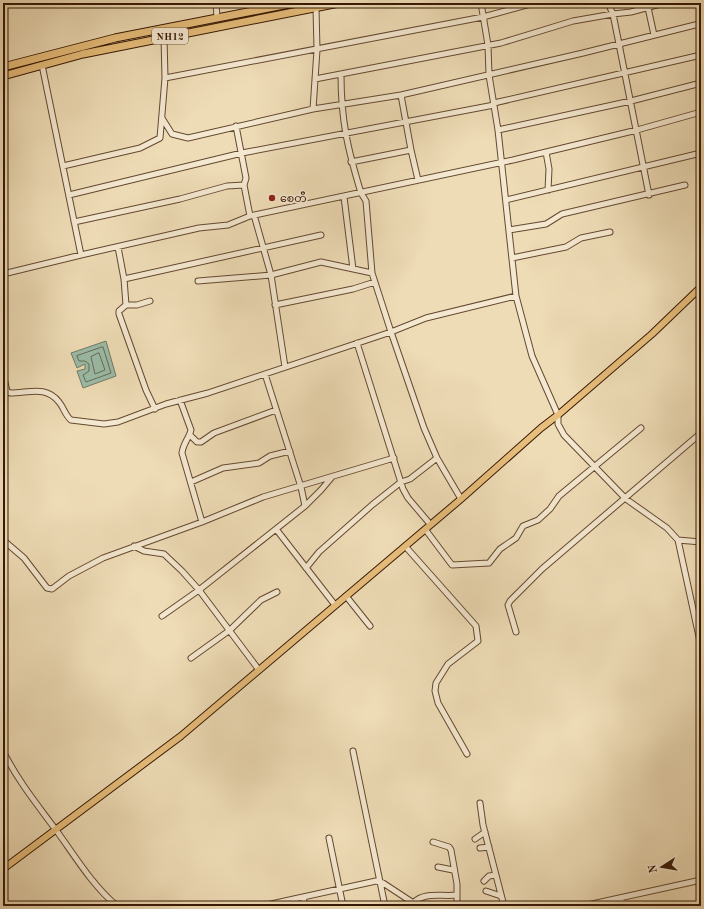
<svg xmlns="http://www.w3.org/2000/svg" width="704" height="909" font-family="'Old Standard TT','Noto Sans Myanmar',serif">
<style>
.water{fill:#9bbca8;stroke:#737a67}
.lines{fill:none;stroke-linecap:round;stroke-linejoin:round}
.shore{stroke:#686a56;stroke-width:1}
.minor-casing{stroke:#644931;stroke-width:7}
.major-casing{stroke:#361805;stroke-width:8}
.highway-casing{stroke:#361805;stroke-width:9}
.minor{stroke:#f4e8d0;stroke-width:5}
.major{stroke:#e7be7b;stroke-width:6}
.highway{stroke:#e7be7b;stroke-width:7}
.poi-dot{fill:#8f2418;stroke:#f4e8d0;stroke-width:1.5}
.labels{text-anchor:middle;stroke-width:3.5;stroke-linejoin:round;paint-order:stroke}
.shield{fill:#f4e8d0;stroke:#6f5642;stroke-width:1}
.shield-label{font-size:10px;font-weight:bold;fill:#361805}
.poi-label{font-size:11px;fill:#361805;stroke:#f4e8d0;text-anchor:start}
</style>
<rect width="100%" height="100%" fill="#eedcb6"/>
<filter id="stains"><feTurbulence type="fractalNoise" baseFrequency=".005" numOctaves="4"/><feColorMatrix values="0 0 0 0 .2 0 0 0 0 .09 0 0 0 0 .02 0 0 0 .5 -.17"/></filter>
<radialGradient id="worn" r=".72"><stop offset=".6" stop-color="#630" stop-opacity="0"/><stop offset="1" stop-color="#630" stop-opacity=".3"/></radialGradient>
<!-- water -->
<path class="water" d="M106,341l10,35 -33,12 -6,-17 8,-2v-5l-8,4 -6,-15z"/>
<g class="lines">
<!-- shore -->
<path class="shore" d="M103,347l8,26 -25,9 -3,-7 6,-4v-7l-4,-3h-6l-2,-5z
M99,353l6,17 -10,4 -4,-17z"/>
<!-- minor casing -->
<g class="minor-casing">
<path id="minor" d="M216,3l1,15
M481,3l7,42 1,30 9,55 18,166 16,60 26,59v9l6,11 62,64 41,29 11,12 23,106
M608,3l5,11 6,30 30,151
M647,3l7,32
M42,65l39,190
M165,78l318,-61 51,-14
M315,79l186,-36 72,-22 40,-7 18,-2 33,-9
M401,95l10,55
M494,103l207,-48
M313,109l4,-59 -1,-42
M162,118l10,16 16,4 125,-29 88,-14 182,-42 116,-29
M236,126l10,52 -2,7 6,31
M498,130l133,-29 70,-18
M546,152l3,17 -1,21
M351,162l60,-12 7,30
M63,166l77,-18 20,-10 5,-60 -1,-41
M69,195l173,-42 252,-48
M344,197l9,72
M506,200l195,-47
M254,215l17,60 14,92
M74,222l106,-23 47,-13 17,-1
M509,230l37,-6 16,-10 123,-29
M118,247l6,32 2,26
M512,258l54,-11 15,-9 29,-6
M3,274l78,-19 118,-27 29,-3 22,-9 263,-56 124,-30 64,-18
M124,279l197,-44
M198,281l73,-6 50,-13 51,11
M150,301l-13,4h-11l-7,6v3l27,76 9,19
M275,305l78,-16 22,-7
M357,343l46,146 5,9 22,26
M3,374l4,17 3,2c19,0 36,-8 49,9 5,6 6,13 12,18l33,4 14,-2 48,-18 42,-11 183,-61 -19,-59 -6,-72 -5,-8c-13,-43 -20,-72 -20,-118
M180,400l11,30c-2,8 -8,14 -9,23l20,69 61,-25 131,-39
M190,435l7,7h4l13,-9 62,-23
M191,482l32,-14 36,-5 11,-7 20,-5
M461,499l-24,-41 -13,-30 -33,-96 35,-14 90,-22
M305,506l16,-16 11,-13
M276,529l59,76
M425,529l27,36 37,-2 11,-14 16,-11 7,-12 15,-6 12,-11 9,-13 82,-68
M3,540l21,18 23,30 5,1 17,-13 34,-18 99,-36
M678,540l23,2
M134,546l10,5 20,3 18,17 17,19 60,80
M405,546l71,80 2,15 -30,23 -12,19 -1,8 3,12 29,51
M306,568l13,-16 53,-47 29,-23 9,-3 27,-21
M346,596l24,30
M162,616l37,-26 106,-84 -4,-19 -36,-113
M516,632l-8,-27 2,-4 32,-32 159,-136
M191,658l39,-28 31,-30 16,-8
M3,751c15,30 33,52 53,79 19,26 36,55 61,76
M353,751l32,155
M480,803l3,22 21,81
M329,838l14,68
M475,839l10,-7
M433,842l16,5 2,3 6,34v22
M480,848l9,-1
M438,867l15,3
M484,881l5,-5 7,-1
M486,891l15,5
M303,897l2,9
M621,898l2,8
M413,903c12,-12 28,-6 44,-8
M262,906l114,-25 7,2 35,23
M583,906l118,-26"/>
</g>
<!-- major casing -->
<g class="major-casing">
<path id="major" d="M3,869l178,-133 280,-237 80,-71 17,-13 94,-81 49,-47"/>
</g>
<!-- highway casing -->
<g class="highway-casing">
<path id="highway" d="M3,67l112,-29 179,-35
M3,76l80,-22 256,-51"/>
</g>
<!-- minor -->
<use href="#minor" class="minor"/>
<!-- major -->
<use href="#major" class="major"/>
<!-- highway -->
<use href="#highway" class="highway"/>
</g>
<!-- markers -->
<circle class="poi-dot" cx="272" cy="198" r="4"/>
<g class="labels">
<!-- shield labels -->
<rect class="shield" x="152" y="28" width="36" height="16" rx="3"/>
<g class="shield-label">
<text x="170" y="40">NH12</text>
</g>
<!-- poi labels -->
<g class="poi-label">
<text x="280" y="202">စေတီ</text>
</g>
</g>
<!-- margin -->
<rect width="704" height="909" fill="none" stroke="#eedcb6" stroke-width="16"/>
<rect x="4" y="4" width="696" height="901" fill="none" stroke="#361805" stroke-width="2"/>
<rect x="8" y="8" width="688" height="893" fill="none" stroke="#361805"/>
<!-- north arrow -->
<g transform="translate(662 867) rotate(258)" stroke="#f4e8d0" stroke-width="3" paint-order="stroke">
<path d="M0-3L7 15L0 10L-7 15Z" fill="#361805"/>
<text y="-6" font-size="11" font-weight="bold" text-anchor="middle" fill="#361805">N</text>
</g>
<rect width="100%" height="100%" filter="url(#stains)"/>
<rect width="100%" height="100%" fill="url(#worn)"/>
</svg>
